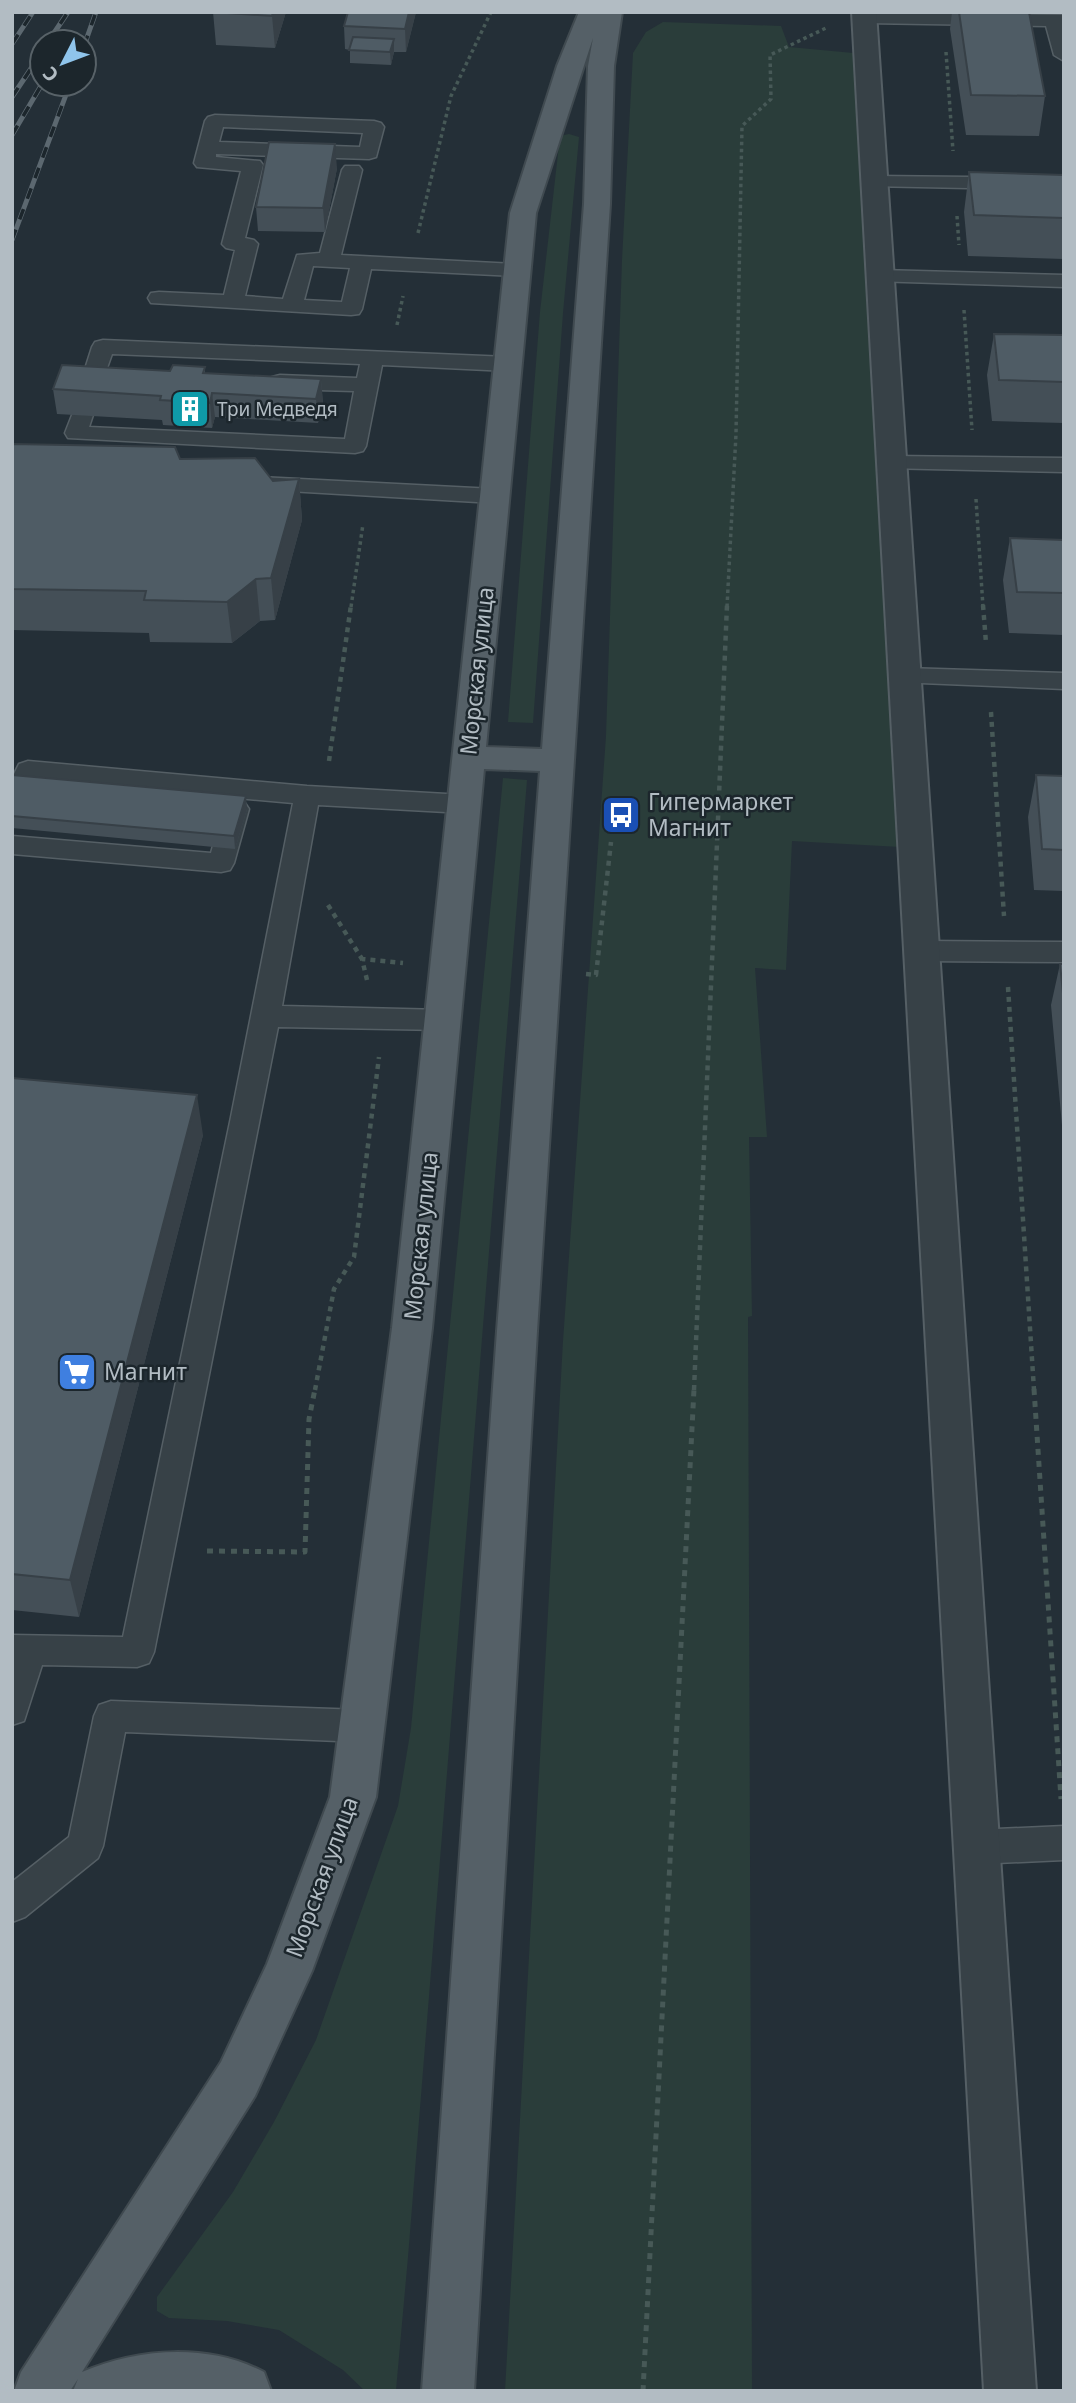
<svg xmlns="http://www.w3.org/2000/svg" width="1076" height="2403" font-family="'Noto Sans',sans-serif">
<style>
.green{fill:#2a3d3a}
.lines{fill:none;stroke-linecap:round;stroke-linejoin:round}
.lane-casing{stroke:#555f65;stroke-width:3}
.street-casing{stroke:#555f65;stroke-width:4}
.primary-casing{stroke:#404a50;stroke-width:4}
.path-far2{stroke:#475957;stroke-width:3.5;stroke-dasharray:3.5 3.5;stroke-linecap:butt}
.path-far1{stroke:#475957;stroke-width:4.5;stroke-dasharray:5 5;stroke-linecap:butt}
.path{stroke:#475957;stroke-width:5;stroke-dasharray:6 6;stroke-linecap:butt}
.lane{fill:#374147;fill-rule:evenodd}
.street{fill:#374147;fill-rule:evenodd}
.primary{fill:#556067;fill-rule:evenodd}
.rail-casing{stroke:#5c6870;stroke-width:5}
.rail{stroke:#1c262c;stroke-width:3.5;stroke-dasharray:11;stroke-linecap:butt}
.wall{fill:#444f57}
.shaded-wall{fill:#374047}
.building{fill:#4f5c65;stroke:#374047;stroke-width:2}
.labels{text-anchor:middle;stroke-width:5;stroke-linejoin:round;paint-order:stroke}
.far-poi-label{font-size:19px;fill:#b2bcc3;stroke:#1c262c;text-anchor:start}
.street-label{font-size:23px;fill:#b2bcc3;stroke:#1c262c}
.poi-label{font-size:23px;fill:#b2bcc3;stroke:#1c262c;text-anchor:start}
</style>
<rect width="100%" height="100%" fill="#242f37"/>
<!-- green -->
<path class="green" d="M663,22l118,4 8,21 75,7 36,793 -108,-6 -6,129 -31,-2 12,169h-18l3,179 -4,1 4,1074h-247l58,-1050 43,-605 16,-476 11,-207 13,-21z
M569,134l10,3 -16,176 -30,410 -25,-1 32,-410 20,-176z
M503,778l24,2 -119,1477 -12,133 -31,1 -22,-21 -64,-40 -52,-9 -58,-3 -12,-7v-14l76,-105 41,-70 42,-82 82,-234 13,-78z"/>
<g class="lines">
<!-- lane casing -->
<g class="lane-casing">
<path id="lane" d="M861,12l203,3v46l-10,-6 -8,-29 -181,-3 -9,-6z
M215,115l159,6 7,2 3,4 -8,30 -7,2 -153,-5v3l44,4 3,4 -18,73 9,2 4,4 -13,52 38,3 14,-44 23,-2 22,-83 3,-4h14l3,4 -21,85 176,9 8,1 3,5 -3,5 -8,1 -146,-7 -9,40 -3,5 -8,1 -200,-12 -3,-5 3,-5 8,-1 65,3 11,-45 -9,-2 -4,-4 19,-73 -44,-4 -3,-4 11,-42 3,-4zM223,127l140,6 -3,14 -141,-5zM313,266l37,2 -8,34 -38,-2z
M875,176l189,2v12l-196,-4 -3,-4 3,-4z
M880,270l184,5v12l-192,-6 -3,-5 3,-5z
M103,340l405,17 8,2 3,5 -3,5 -8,2 -126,-6 -16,81 -3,5 -8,2 -287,-15 -3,-5 9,-23h16l3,5 -4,12 256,12 9,-48 -74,-2 -8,-2 -3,-5 3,-5 8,-2 77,3 3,-14 -248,-10 -15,42h-16l-3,-5 14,-44 3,-5z
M892,456l172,2v14l-180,-4 -4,-5 4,-5z
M260,477l234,12 8,2 4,5 -4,5 -8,2 -242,-14 -4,-5 4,-5z
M905,668l159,5v16l-168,-7 -3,-6 3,-6z
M28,761l279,25 157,9 9,3 4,6 -4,6 -9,3 -146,-8 -36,201 161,4 10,3 4,7 -4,7 -10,3 -165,-3 -124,625 -5,11 -12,4 -95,-2 -18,56 -12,4v-90l111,2 108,-520 62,-314 -256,-23 -16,39 -9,3v-44l7,-14z
M236,800l9,3 4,6 -15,54 -4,7 -9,2 -209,-18v-18l199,17 12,-44 4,-6z
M922,941l142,1v20l-142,-1 -10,-3 -4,-7 4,-7z
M111,1701l251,9 12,5 5,11 -5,11 -12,5 -237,-10 -22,114 -5,12 -73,59 -13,5v-40l57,-45 25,-121 5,-11z
M1064,1826v34l-88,4 -13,-5 -5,-12 5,-12 13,-5z"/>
</g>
<!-- street casing -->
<g class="street-casing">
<path id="street" d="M852,12h24l160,2379h-52z"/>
</g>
<!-- primary casing -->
<g class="primary-casing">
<path id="primary" d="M579,12h43l-8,54 -4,138 -73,1127 -63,1060h-52l75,-1060 43,-560 -56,-2 -52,559 -56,469 -64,174 -57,125 -173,276c57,-24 126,-29 182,0l7,19h-198l5,-12 -8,12h-56l7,-19 200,-310 46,-98 63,-167 62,-469 118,-1115 47,-147zM593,38l-5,28 -4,138 -42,545 -56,-2 50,-534z"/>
</g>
<!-- path-far2 -->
<path class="path-far2" d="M946,52l7,99
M957,216l2,29
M418,233l33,-137 40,-84
M964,310l8,120
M397,325l6,-29
M976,499l7,108
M351,607l12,-83
M727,607l9,-173 6,-308 29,-27 -1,-44 56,-27"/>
<!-- path-far1 -->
<path class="path-far1" d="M983,605l3,38
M991,712l13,204
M329,761l22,-156
M328,905l34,54
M586,974l10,1 15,-133
M367,980l-5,-21 41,4
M1008,987l26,403
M315,1390l19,-101 20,-32 25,-200
M694,1390l33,-785"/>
<!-- path -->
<path class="path" d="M1034,1389l27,410
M207,1551l98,1 4,-133 6,-30
M643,2391l51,-1002"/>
<!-- lane -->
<use href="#lane" class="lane"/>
<!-- street -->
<use href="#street" class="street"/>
<!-- primary -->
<use href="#primary" class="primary"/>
<!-- rail casing -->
<g class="rail-casing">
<path id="rail" d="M48,42l20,-30
M12,44l21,-32
M84,46l12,-34
M12,97l30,-45
M12,135l30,-51
M12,240l58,-156"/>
</g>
<!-- rail -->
<use href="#rail" class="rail"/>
</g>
<!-- wall -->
<path class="wall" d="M213,12h73l-11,36 -59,-3z
M348,12h68l-10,40h-12l-3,13 -41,-2v-13l-5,-1 -1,-23z
M952,12h77l16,84 -6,40 -73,-1 -16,-106z
M337,168l-12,64 -67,-1 -2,-24z
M969,172l95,3v84l-96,-3 -4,-44z
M994,334l70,1v88l-72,-2 -5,-46z
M205,367v6l116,6 2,25 -5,19 -103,-6 -3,11 -49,-3 -1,-5 -105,-6 -4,-25z
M12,444l168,15 93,22 26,-2 3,41 -27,100 -15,1 -28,22 -82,-1 -1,-9 -137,-3z
M1010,538l54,2v95l-55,-2 -6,-53z
M12,775l235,34 -12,40 -223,-21z
M1036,775l28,1v115l-30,-1 -6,-73z
M1060,964h4v183l-13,-142z
M12,1078l191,57 -124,482 -67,-7z"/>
<!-- shaded-wall -->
<path class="shaded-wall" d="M273,12h13l-11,36 -3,-32z
M409,12h7l-10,40 -1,-23z
M394,39v12l-3,14 -1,-13z
M335,144l2,24 -12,64 -2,-24z
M321,379l2,25 -5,19 -2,-24z
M212,393l3,24 -3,11 -2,-25z
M299,479l3,41 -27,100 -4,-42z
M256,579l4,42 -28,22 -5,-41z
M246,796l1,13 -12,40 -1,-13z
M197,1095l6,40 -124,482 -9,-37z"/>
<!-- building -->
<path class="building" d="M213,12h60l-1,4z
M348,12h61l-4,17 -61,-3z
M959,12h70l16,84 -74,-1z
M353,37l41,2 -4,13 -41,-2z
M269,142l66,2 -12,64 -67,-1z
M969,172l95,3v43l-90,-3z
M994,334l70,1v47l-65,-2z
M62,365l108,6 3,-6 32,2 -2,6 118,6 -5,20 -104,-6 -2,10 -50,-3 1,-4 -108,-7z
M12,444l163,3 5,12 75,-1 18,23 26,-2 -28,99 -15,1 -29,23 -83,-2 2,-9 -134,-2z
M1010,538l54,2v53l-47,-1z
M12,775l234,21 -12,40 -222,-20z
M1036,775l28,1v74l-22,-1z
M1060,964h4v39z
M12,1078l185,17 -127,485 -58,-6z"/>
<!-- icons -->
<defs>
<g id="building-square" transform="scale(2.0125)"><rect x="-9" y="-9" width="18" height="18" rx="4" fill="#0f9aa8" stroke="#1c262c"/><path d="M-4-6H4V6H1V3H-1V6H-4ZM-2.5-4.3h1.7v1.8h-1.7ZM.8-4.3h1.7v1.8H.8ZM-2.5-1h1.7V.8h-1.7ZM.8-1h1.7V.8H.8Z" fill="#fff"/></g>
<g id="bus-square" transform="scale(2.0125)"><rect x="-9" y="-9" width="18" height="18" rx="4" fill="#1a4fb4" stroke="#1c262c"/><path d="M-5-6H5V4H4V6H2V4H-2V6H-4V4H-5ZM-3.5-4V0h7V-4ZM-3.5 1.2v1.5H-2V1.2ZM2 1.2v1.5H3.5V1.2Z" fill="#fff"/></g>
<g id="supermarket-square" transform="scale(2.0125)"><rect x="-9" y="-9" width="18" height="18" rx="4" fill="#3f7fe0" stroke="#1c262c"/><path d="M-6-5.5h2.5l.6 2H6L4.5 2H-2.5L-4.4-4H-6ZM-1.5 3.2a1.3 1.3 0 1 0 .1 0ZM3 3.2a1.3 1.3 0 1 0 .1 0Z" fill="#fff"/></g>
</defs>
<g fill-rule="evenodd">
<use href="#building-square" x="190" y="409"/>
<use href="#bus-square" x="621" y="815"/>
<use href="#supermarket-square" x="77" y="1372"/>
</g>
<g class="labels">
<!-- far-poi labels -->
<g class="far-poi-label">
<text x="217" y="416">Три Медведя</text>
</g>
<!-- street labels -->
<g class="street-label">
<text transform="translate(477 671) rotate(-84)" y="8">Морская улица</text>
<text transform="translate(421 1236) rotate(-84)" y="8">Морская улица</text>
<text transform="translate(322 1877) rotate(-70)" y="8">Морская улица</text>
</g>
<!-- poi labels -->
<g class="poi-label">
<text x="648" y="810">Гипермаркет<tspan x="648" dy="26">Магнит</tspan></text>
<text x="104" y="1380">Магнит</text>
</g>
</g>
<!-- border -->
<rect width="1076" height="2403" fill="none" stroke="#b2bcc3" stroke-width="28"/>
<!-- north arrow -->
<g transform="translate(63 63) rotate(228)"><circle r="33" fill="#1c262c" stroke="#586268" stroke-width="2"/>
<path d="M0-5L12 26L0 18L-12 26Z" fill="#8fc4eb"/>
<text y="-10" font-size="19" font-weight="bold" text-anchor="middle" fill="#b2bcc3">С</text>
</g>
</svg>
